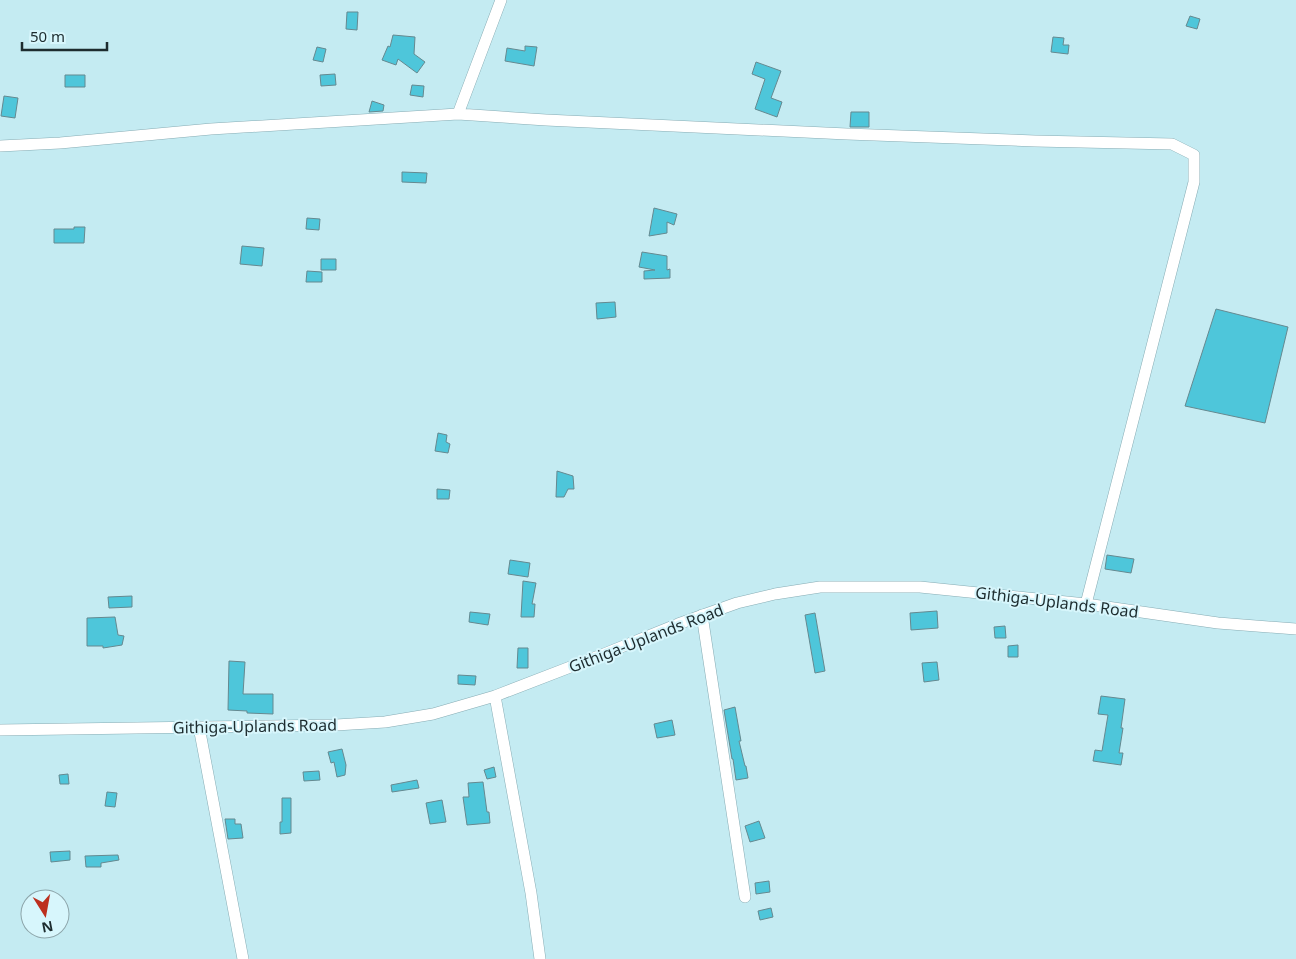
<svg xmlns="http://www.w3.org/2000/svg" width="1296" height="959" font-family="'Noto Sans',sans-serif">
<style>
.building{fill:#4ec6da;stroke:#658990}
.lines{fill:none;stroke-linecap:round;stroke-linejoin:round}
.minor-casing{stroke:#87acb4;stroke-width:12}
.minor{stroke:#fff;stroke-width:11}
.labels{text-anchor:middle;stroke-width:4;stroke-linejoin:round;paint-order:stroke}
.street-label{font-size:16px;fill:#1d2c2f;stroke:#d7f6fc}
</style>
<rect width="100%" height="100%" fill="#c4ebf2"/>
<!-- building -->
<path class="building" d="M347,12h11l-1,18 -11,-1z
M1190,16l10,3 -3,10 -11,-3z
M393,35l22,2 -1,17 11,8 -8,11 -19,-14 -2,6 -14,-5 6,-14 2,1z
M1053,37l11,1 -1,7h6l-1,9 -17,-2z
M525,46l12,1 -3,19 -29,-5 2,-13 18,3z
M317,47l9,2 -3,13 -10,-2z
M756,62l25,9 -10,27 11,4 -5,15 -22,-8 10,-30 -13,-5z
M335,74l1,11 -15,1 -1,-11z
M65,75h20v12h-20z
M412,85l12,1 -1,11 -13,-2z
M4,96l14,2 -3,20 -14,-2z
M372,101l12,4 -1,6 -14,1z
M851,112h18v15h-19z
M402,172l25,1 -1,10 -24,-1z
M654,208l23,6 -3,11 -7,-3v11l-18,3z
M307,218l13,1 -1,11 -13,-1z
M74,227h11l-1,16h-30v-14h20z
M242,246l22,2 -2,18 -22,-2z
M642,252l25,4v14l3,-1v9l-26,1v-8l11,-1 -16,-3z
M321,259h15v11h-15z
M307,271l15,1v10h-16z
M615,302l1,15 -19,2 -1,-16z
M1216,309l72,18 -23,96 -80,-17z
M438,433l9,2 -1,7 4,2 -2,9 -13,-2z
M557,471l16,5 1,13h-6l-4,8h-8z
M437,489l13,1 -1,9h-12z
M1107,555l27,4 -3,14 -26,-4z
M510,560l20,3 -2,14 -20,-3z
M523,581l13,2 -4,21h3l-1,13h-13z
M132,596v11l-23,1 -1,-11z
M937,611l1,17 -27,2 -1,-17z
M470,612l20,2 -2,11 -19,-3z
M815,613l10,58 -10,2 -10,-58z
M115,617l3,18 6,1 -2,9 -19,3v-2h-16v-28z
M1005,626l1,12h-11l-1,-11z
M1018,645v12h-10v-11z
M518,648h10v20h-11z
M229,661l16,1 -2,32h30v20l-26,-1v-2l-19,-1z
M937,662l2,18 -15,2 -2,-19z
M458,675l18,1 -1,9 -17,-1z
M1101,696l24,3 -4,29h2l-4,25h4l-2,12 -28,-4 2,-11 7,1 6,-36 -10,-1z
M735,707l6,34h-2l6,25h1l2,12 -12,2 -3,-21h-1l-8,-49z
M672,720l3,15 -18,3 -3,-14z
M342,749l4,16 -1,10 -8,2 -3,-15 -3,1 -3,-11z
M494,767l2,10 -9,2 -3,-9z
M319,771l1,9 -16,1 -1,-9z
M68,774l1,10h-9l-1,-9z
M417,780l2,8 -27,4 -1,-7z
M483,782l4,30h2l1,11 -23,2 -4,-28h6l-1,-14z
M107,792l10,1 -2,14 -10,-1z
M282,798h9v35l-11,1v-12h2z
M442,800l4,22 -16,2 -4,-21z
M225,819h10v5h6l2,14 -15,1z
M759,821l6,17 -15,4 -5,-16z
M70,851v9l-19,2 -1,-10z
M118,855l1,5 -18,3v4h-15l-1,-11z
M769,881l1,11 -14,2 -1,-11z
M771,908l2,9 -13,3 -2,-9z"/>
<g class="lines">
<!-- minor casing -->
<g class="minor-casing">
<path id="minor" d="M458,114l43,-114
M0,146l60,-3 151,-14 247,-15 88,6 301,14 188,7 137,3 22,11v27l-108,422
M702,615l43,282
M495,696l36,197 9,66
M199,727l44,232
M0,730l336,-5 49,-3 48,-8 62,-18 109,-42 74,-30 59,-21 38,-9 45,-7h100l166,17 132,19 78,6"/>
</g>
<!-- minor -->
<use href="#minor" class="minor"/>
</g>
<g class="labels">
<!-- street labels -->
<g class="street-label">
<text transform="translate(1057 602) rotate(7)" y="6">Githiga-Uplands Road</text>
<text transform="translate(646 638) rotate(-21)" y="6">Githiga-Uplands Road</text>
<text transform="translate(255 726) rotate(-1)" y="6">Githiga-Uplands Road</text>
</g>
</g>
<!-- north arrow -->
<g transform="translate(45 914) rotate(169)"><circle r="24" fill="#d7f6fc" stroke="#8da5aa"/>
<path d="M0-4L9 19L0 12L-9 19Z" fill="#bc2f1e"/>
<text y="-8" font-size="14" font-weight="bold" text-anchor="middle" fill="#1d2c2f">N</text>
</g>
<!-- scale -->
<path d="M22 42v8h85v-8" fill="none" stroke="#1d2c2f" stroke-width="2.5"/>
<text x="30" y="42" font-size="15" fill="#1d2c2f" stroke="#d7f6fc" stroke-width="4" paint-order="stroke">50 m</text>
</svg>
